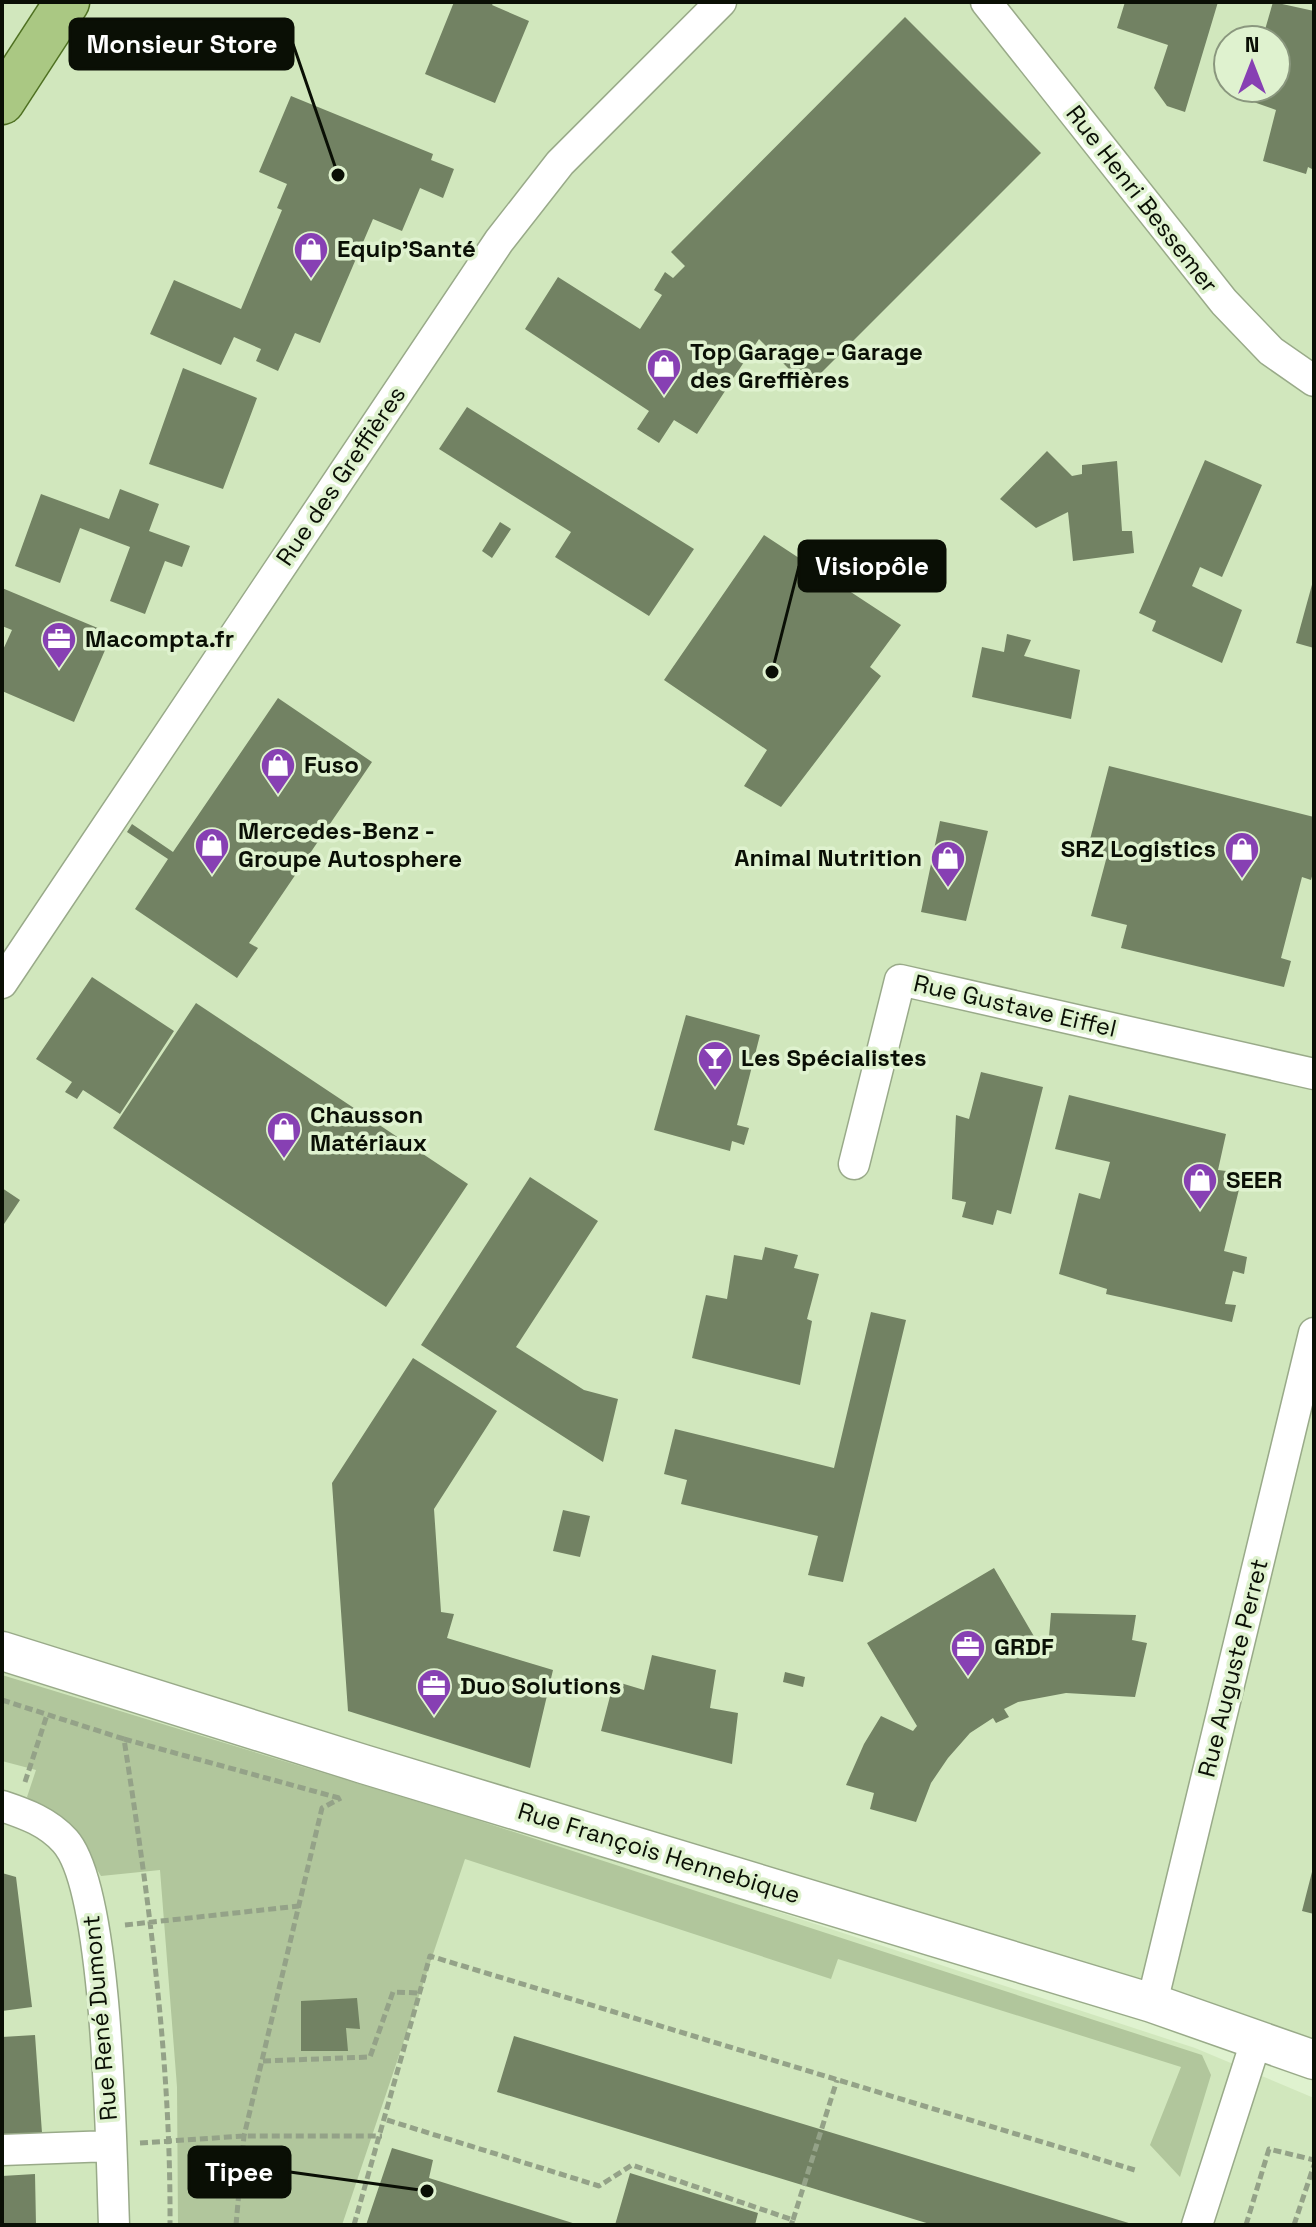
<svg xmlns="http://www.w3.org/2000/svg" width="1316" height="2227" font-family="'Space Grotesk',sans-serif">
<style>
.built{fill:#d1e7bd;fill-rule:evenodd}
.green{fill:#b1c69c}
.building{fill:#728263}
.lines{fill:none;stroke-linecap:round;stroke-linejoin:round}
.minor-casing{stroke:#99aa89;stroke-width:33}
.tertiary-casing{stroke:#99aa89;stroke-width:41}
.primary-casing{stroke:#4e7021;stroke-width:47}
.path{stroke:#94a288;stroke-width:5;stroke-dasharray:8 4;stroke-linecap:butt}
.minor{stroke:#fff;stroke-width:30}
.tertiary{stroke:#fff;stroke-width:38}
.primary{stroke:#aac883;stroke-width:44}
.labels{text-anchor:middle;stroke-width:7;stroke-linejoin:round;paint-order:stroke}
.street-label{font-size:24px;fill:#0a0f05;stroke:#dff2cf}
.poi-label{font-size:24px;font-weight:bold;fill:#0a0f05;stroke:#dff2cf;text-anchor:start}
.leader{fill:none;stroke:#0a0f05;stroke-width:3}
.callout-dot{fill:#0a0f05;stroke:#dff2cf;stroke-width:3}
.callout{fill:#0a0f05;stroke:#0a0f05;stroke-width:3}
.callout-label{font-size:26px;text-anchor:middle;font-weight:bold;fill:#fff}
</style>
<rect width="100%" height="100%" fill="#dff2cf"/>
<!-- built -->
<path class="built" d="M2,2h1312v2051l-1312,-403zM1228,40h48v48h-48z
M2,1658l1193,390 119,50v127h-1312z"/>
<!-- green -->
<path class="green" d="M2,1675l472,144 728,236 9,20 -31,102 -30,-32 31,-78 -343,-108 -7,20 -366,-120 -123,366h-164l-1,-138 -17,-217 -59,6 -31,-51 -43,-28 9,-27 -34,-9z"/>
<!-- building -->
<path class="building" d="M454,2h40l-2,3 37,16 -34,82 -70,-29z
M1125,2h93l-33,110 -18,-6 -13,-18 14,-43 -51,-17z
M1273,2l41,9v159l-6,-3 -2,7 -43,-13 13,-51 -31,-11 3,-11h28v-48h-14z
M905,17l136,136 -234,234 -48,-48 -62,95 -23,-14 -15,23 -22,-14 12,-18 -124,-82 33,-52 82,52 22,-34 -8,-5 11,-18 8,6 12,-12 -14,-14z
M291,96l142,58 -2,6 23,9 -11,29 -23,-10 -18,43 -29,-12 -53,124 -25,-10 -17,38 -22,-10 5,-12 -27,-12 -13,28 -71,-31 24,-54 67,29 41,-99 -5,-2 10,-24 -28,-12z
M183,368l74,30 -34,91 -74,-25z
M467,407l227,142 -45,67 -94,-59 16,-25 -132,-83z
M1047,451l25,25 10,-2v-9l35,-4 5,70h10l2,22 -61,8 -5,-49 -32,16 -36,-29z
M1205,460l57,25 -40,92 -22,-10 -8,19 50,24 -20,53 -70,-32 4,-10 -17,-8z
M120,489l39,15 -10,27 41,15 -8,21 -17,-6 -20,53 -35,-13 20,-54 -50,-19 -20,55 -45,-17 26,-72 68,25z
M500,522l11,7 -19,29 -10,-7z
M764,535l137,90 -31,42 11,9 -100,131 -37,-21 23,-36 -103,-70z
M1313,581l1,1v66l-18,-5z
M2,588l110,46 -38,88 -72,-31v-39l10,-22 -10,-4z
M1007,634l24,6 -7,16 56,14 -9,49 -99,-22 10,-50 22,5z
M278,698l94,64 -123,181 9,5 -21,30 -102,-69 33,-50 -41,-27 5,-8 41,28z
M1109,766l205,51v52l-3,11 -9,-3 -21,81 10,3 -7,26 -163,-39 6,-23 -36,-9 16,-60 -20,-5z
M940,821l48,10 -22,90 -45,-9z
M92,977l82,54 -54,83 -37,-24 -6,9 -12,-7 7,-10 -36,-23z
M196,1003l272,181 -82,123 -273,-179z
M686,1015l74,20 -23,90 12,3 -5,17 -12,-4 -2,10 -76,-21z
M981,1072l62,15 -32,127 -14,-4 -4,15 -31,-8 4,-15 -14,-3 4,-84 13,4z
M1069,1095l157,39 -8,36 25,3 -19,78 23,6 -3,17 -11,-3 -8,33 11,1 -4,17 -126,-28 1,-5 -48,-15 20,-81 21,6 10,-37 -55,-13z
M530,1177l68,44 -82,126 68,43 34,9 -15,63 -182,-117z
M2,1188l18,12 -18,27z
M765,1247l33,8 -4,13 25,6 -12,45 5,2 -12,64 -108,-27 14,-63 21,4 7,-44 28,5z
M871,1312l35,8 -63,262 -35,-7 10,-39 -137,-32 6,-24 -23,-6 11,-45 159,39z
M413,1358l84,53 -63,98 7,103 13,2 -7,24 106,32 -23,98 -182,-57 -16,-228z
M563,1510l27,6 -10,41 -27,-6z
M994,1568l48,82 6,-1 3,-36 85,2 -4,25 15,3 -12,54 -69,-4 -48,9 -14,7 5,8 -13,6 -3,-5 -23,15 -22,25 -17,25 -15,39 -46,-13 4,-16 -28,-8 18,-41 17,-28 32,15 4,-5 -50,-83z
M652,1655l64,15 -6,38 28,5 -6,51 -131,-33 13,-50 30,9z
M785,1672l20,5 -2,10 -20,-5z
M1313,1868h1v46l-12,-3z
M2,1873l14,4 16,130 -30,4z
M357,1998l3,31 -14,-1 2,23h-47v-50z
M35,2035l7,98 -40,2v-98z
M514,2036l618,188 -1,1h-198l-436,-133z
M392,2148l41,12 -4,18 150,47h-213z
M630,2173l128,40 -3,12h-140z
M35,2174l1,51h-34v-49z"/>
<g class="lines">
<!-- minor casing -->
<g class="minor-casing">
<path id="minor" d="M986,2l238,300 47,49 43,30
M2,983l497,-742 61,-78 161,-161
M854,1164l46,-184 414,94
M2,1806c24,8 46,16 63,35 44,49 46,310 49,384
M1152,2003l162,-670
M2,2150l109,-4
M1197,2225l60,-187"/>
</g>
<!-- tertiary casing -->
<g class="tertiary-casing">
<path id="tertiary" d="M2,1651l361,113 789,239 162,57"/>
</g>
<!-- primary casing -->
<g class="primary-casing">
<path id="primary" d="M2,102l65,-100"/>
</g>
<!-- path -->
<path class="path" d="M2,1700l122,39c25,162 47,322 46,486
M124,1739l215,59
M25,1782l22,-67
M125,1925l174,-19
M263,2061l107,-4 23,-65 27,1
M387,2120l212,66 33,-21 161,55 -2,5
M140,2143l104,-7h138
M793,2220l44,-140
M236,2225l8,-89 78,-328 19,-10
M354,2225l76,-269 708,215
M1246,2225l23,-76 45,11
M1294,2225l20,-60"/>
<!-- minor -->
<use href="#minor" class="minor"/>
<!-- tertiary -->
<use href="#tertiary" class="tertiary"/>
<!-- primary -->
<use href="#primary" class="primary"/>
</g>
<!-- icons -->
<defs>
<g id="shop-pin" transform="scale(1.8)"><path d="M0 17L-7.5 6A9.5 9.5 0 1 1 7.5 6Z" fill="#8740b3" stroke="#dff2cf"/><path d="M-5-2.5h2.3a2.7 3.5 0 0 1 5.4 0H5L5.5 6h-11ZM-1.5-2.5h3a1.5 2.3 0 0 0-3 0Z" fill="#fff"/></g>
<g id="office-pin" transform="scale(1.8)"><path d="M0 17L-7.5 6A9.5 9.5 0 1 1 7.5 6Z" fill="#8740b3" stroke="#dff2cf"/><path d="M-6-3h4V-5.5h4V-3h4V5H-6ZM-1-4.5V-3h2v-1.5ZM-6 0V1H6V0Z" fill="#fff"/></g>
<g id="bar-pin" transform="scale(1.8)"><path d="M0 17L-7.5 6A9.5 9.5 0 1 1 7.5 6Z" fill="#8740b3" stroke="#dff2cf"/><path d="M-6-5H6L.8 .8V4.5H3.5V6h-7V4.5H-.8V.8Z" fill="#fff"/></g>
</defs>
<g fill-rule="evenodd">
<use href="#shop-pin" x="311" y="249"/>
<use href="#shop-pin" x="664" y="366"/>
<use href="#office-pin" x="59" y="639"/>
<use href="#shop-pin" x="278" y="765"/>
<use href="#shop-pin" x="212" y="845"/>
<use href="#shop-pin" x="1242" y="849"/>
<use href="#shop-pin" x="948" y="858"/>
<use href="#bar-pin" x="715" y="1058"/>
<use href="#shop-pin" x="284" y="1129"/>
<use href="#shop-pin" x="1200" y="1180"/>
<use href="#office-pin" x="968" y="1647"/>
<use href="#office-pin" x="434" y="1686"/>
</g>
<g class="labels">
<!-- street labels -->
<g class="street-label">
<text transform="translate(1142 199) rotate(52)" y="8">Rue Henri Bessemer</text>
<text transform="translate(341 476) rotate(-56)" y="8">Rue des Greffières</text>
<text transform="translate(1015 1006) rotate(13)" y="8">Rue Gustave Eiffel</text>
<text transform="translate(1233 1668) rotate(-76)" y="8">Rue Auguste Perret</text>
<text transform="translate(659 1853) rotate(17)" y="8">Rue François Hennebique</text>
<text transform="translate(100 2018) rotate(-95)" y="8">Rue René Dumont</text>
</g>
<!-- poi labels -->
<g class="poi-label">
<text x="337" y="257">Equip'Santé</text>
<text x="690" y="360">Top Garage - Garage<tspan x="690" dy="28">des Greffières</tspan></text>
<text x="85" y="647">Macompta.fr</text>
<text x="304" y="773">Fuso</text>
<text x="238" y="839">Mercedes-Benz -<tspan x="238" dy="28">Groupe Autosphere</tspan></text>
<text x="1216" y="857" text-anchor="end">SRZ Logistics</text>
<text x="922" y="866" text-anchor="end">Animal Nutrition</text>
<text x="741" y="1066">Les Spécialistes</text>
<text x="310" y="1123">Chausson<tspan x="310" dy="28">Matériaux</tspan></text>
<text x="1226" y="1188">SEER</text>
<text x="994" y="1655">GRDF</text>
<text x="460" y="1694">Duo Solutions</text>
</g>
</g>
<!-- callouts -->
<path class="leader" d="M338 175L293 44M772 672L799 566M427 2191L290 2172"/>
<g class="callout-dot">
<circle cx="338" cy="175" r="8"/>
<circle cx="772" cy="672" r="8"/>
<circle cx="427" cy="2191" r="8"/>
</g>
<g class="callout">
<rect x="70" y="19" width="223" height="50" rx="8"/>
<rect x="799" y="541" width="146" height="50" rx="8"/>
<rect x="189" y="2147" width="101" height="50" rx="8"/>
</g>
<g class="callout-label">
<text x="182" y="53">Monsieur Store</text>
<text x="872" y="575">Visiopôle</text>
<text x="239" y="2181">Tipee</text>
</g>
<!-- border -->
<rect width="1316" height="2227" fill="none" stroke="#0a0f05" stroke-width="8"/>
<!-- north arrow -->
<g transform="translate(1252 64)"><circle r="38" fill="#dff2cf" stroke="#8a977e" stroke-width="2"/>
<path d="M0-6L14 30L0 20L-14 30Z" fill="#8740b3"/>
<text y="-12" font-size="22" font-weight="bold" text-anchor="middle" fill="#0a0f05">N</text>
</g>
</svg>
